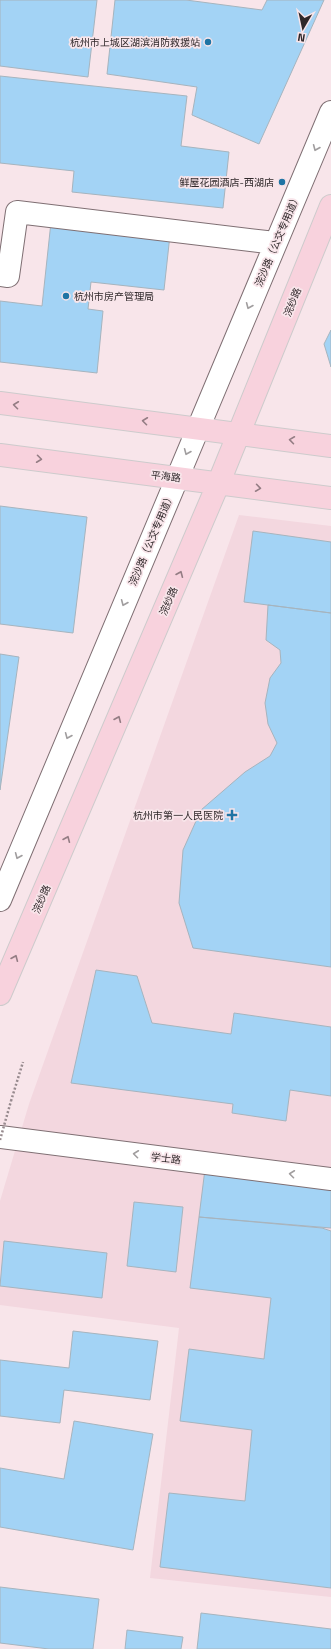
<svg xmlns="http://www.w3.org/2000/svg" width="331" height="1649" font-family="'Titillium Web','Noto Sans SC',sans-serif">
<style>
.built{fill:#f3d7df}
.building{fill:#a3d3f5;stroke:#a6b4be}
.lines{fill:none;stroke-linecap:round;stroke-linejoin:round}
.minor-casing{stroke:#7f6f73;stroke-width:24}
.major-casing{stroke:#cdcbcc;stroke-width:24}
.path{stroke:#978a8e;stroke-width:2.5;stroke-dasharray:2 2;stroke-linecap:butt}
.minor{stroke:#fff;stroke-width:22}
.major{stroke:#f8d2dd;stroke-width:22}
.path-bridge{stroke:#978a8e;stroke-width:2.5;stroke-dasharray:2 2;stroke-linecap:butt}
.oneway{stroke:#a19e9f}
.oneway2{stroke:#947d84}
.poi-dot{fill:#1f74a4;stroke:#f8e5ea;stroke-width:1.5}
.labels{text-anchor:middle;stroke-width:3.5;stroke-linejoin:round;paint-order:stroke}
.poi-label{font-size:10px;fill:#2f282a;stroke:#f8e5ea;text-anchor:end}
.street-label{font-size:10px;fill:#2f282a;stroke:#f8e5ea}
</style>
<rect width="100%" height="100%" fill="#f8e5ea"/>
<!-- built -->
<path class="built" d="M239,515l92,11v1071l-181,-19 29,-250 -179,-23v-104l29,-97z"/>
<!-- building -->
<path class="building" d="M0,0h97l-9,77 -88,-11z
M115,0h71l76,10 5,-10h57l-65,144 -67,-29 5,-28 -90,-13z
M0,76l187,20 -6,50 48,6 -6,56 -151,-16 2,-21 -74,-8z
M51,222l119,13 -6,55 -73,-8 -3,27 15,2 -6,62 -97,-11v-61l42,5z
M331,330v37l-7,-23z
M0,506l87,11 -14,116 -73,-9z
M253,531l78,11v71l-87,-11z
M268,605l63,8v354l-138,-19 -14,-45 4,-53 18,-40 44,-38 25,-16 7,-13 -9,-19 -3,-21 5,-25 11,-15 -1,-13 -14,-10z
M0,654l19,3 -19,133z
M96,970l41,6 15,47 79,11 3,-21 97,14v69l-41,-6 -4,31 -54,-8 1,-9 -162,-21z
M205,1169l126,15v44l-132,-11z
M134,1202l49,5 -7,65 -49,-6z
M199,1217l123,11 9,3v357l-171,-21 9,-74 76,8 7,-71 -72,-9 9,-72 75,10 7,-61 -81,-10z
M4,1241l103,12 -5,45 -102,-12z
M73,1331l85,10 -8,59 -86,-10 -4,33 -60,-7v-56l69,8z
M74,1421l79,13 -20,116 -133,-23v-59l64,11z
M0,1587l99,12 -6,50h-44l-49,-6z
M201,1613l130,16v20h-134z
M127,1630l56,7 -2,12h-56z"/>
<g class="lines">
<!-- minor casing -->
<g class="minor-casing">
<path id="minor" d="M0,275l8,1 9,-64 258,31
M0,900l331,-788
M0,1137l331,42"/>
</g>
<!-- major casing -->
<g class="major-casing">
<path id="major" d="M0,403l331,43
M0,455l331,43
M0,994l219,-512 112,-276"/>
</g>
<!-- path -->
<path class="path" d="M11,1101l12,-39"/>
<!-- minor -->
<use href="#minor" class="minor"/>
<!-- major -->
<use href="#major" class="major"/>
<!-- path-bridge -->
<path class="path-bridge" d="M0,1140l11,-39"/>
</g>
<!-- one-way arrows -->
<defs><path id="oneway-chevron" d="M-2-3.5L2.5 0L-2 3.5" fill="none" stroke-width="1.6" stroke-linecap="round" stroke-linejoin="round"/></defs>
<g class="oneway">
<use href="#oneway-chevron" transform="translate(316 148) rotate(113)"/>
<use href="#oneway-chevron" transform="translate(249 306) rotate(113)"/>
<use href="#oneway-chevron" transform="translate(187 452) rotate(113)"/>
<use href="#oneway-chevron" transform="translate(124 603) rotate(113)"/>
<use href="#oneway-chevron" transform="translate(68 736) rotate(113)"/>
<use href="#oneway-chevron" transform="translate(18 856) rotate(113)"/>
<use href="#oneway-chevron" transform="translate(136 1154) rotate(-173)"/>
<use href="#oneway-chevron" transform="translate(292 1174) rotate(-173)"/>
</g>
<g class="oneway2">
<use href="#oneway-chevron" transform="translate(16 405) rotate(-173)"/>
<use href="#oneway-chevron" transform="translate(145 421) rotate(-173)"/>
<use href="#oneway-chevron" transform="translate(292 440) rotate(-172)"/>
<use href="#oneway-chevron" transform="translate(39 459) rotate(7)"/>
<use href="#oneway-chevron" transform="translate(258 488) rotate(8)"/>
<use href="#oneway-chevron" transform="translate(180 574) rotate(-67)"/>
<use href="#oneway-chevron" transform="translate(118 719) rotate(-67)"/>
<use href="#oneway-chevron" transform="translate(67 839) rotate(-67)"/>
<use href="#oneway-chevron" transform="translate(15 958) rotate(-67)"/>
</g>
<!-- markers -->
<g class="poi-dot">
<circle cx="208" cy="42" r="4"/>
<circle cx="282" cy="182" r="4"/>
<circle cx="66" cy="296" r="4"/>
<path d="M230 809h4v4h4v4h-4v4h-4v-4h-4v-4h4z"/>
</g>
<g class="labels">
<!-- poi labels -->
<g class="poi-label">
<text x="200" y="46">杭州市上城区湖滨消防救援站</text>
<text x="274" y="186">鲜屋花园酒店-西湖店</text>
<text x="74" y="300" text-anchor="start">杭州市房产管理局</text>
<text x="223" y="819">杭州市第一人民医院</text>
</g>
<!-- street labels -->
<g class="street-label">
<text transform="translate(277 240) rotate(-67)" y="4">浣沙路（公交专用道）</text>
<text transform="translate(292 302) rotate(-68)" y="4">浣纱路</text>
<text transform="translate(166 476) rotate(7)" y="4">平海路</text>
<text transform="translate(151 539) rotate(-67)" y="4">浣沙路（公交专用道）</text>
<text transform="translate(168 601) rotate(-67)" y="4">浣纱路</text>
<text transform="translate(41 899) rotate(-67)" y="4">浣纱路</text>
<text transform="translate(166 1158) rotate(7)" y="4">学士路</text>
</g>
</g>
<!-- north arrow -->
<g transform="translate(303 28) rotate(189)" stroke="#f8e5ea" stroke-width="3" paint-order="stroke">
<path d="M0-3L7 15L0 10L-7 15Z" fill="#2f282a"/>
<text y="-6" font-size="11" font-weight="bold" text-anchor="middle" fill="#2f282a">N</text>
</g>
</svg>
